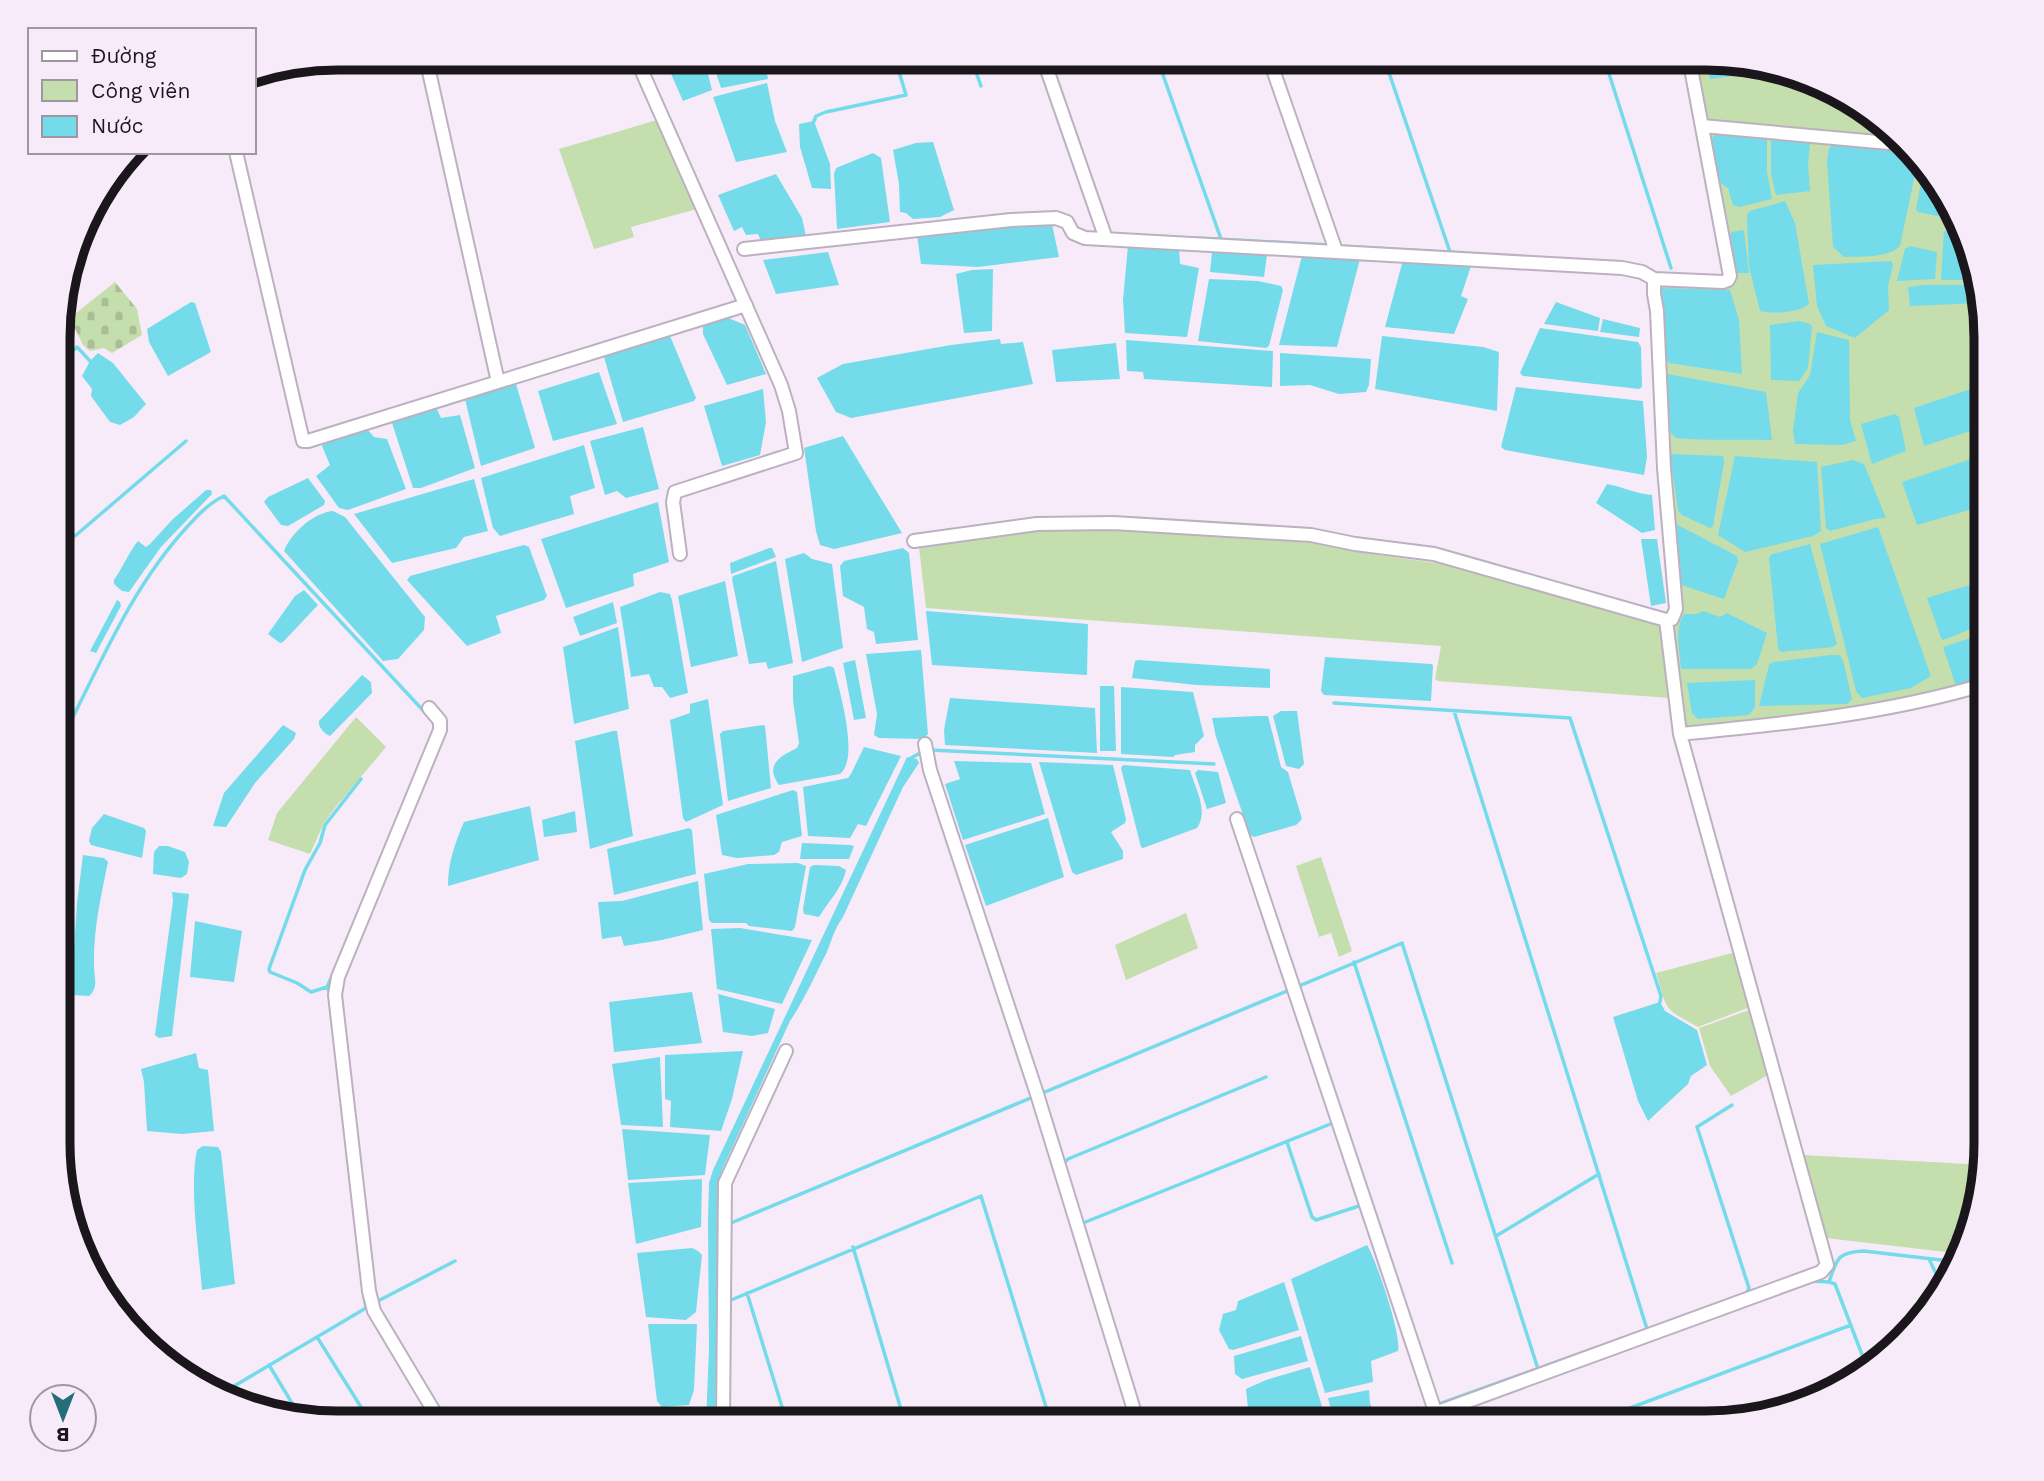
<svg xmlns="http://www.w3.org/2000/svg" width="2044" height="1481" font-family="'Work Sans',sans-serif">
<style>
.green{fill:#c5deae}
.cemetery{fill:url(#cemetery-stones)}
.water{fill:#73dbea}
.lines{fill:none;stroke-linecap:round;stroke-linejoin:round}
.stream{stroke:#73dbea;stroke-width:3.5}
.minor-casing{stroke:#bcb1bf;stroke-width:16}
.minor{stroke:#fff;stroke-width:12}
.rim{fill:none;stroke:#1a161b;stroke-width:9}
</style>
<defs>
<pattern id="cemetery-stones" width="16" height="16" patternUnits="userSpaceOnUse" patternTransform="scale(1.75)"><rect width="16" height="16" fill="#c5deae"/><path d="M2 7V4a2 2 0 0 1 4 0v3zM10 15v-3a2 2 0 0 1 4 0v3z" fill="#a9be95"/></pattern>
</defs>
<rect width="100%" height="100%" fill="#f7ebfa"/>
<!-- green -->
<path class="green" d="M1693,58h31l72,15 81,43 19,24 -191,-17z
M657,120l40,89 -66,18 3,10 -40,12 -35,-100z
M1718,131l186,18 53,65 29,106v361l-169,35 -129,13 -5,-3 -12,-96 -14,-348 70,4 8,-6 -26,-143 3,-5z
M1106,529l207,14 51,10 79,11 220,63 7,71 -232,-17 -3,-2 6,-33 -515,-38 -7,-61 106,-15z
M356,717l30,30 -52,62 -10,14 -14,31 -42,-14 9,-27z
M1321,857l31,94 -13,6 -8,-24 -12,4 -23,-71z
M1186,913l12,35 -72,32 -11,-35z
M1736,952l14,55 -52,20c-37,-20 -30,-17 -42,-54z
M1752,1009l16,66 -37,21 -21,-30 -11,-38z
M1802,1155l183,10 -22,89 -137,-16z"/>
<!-- cemetery -->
<path class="cemetery" d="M115,282l22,27 5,26 -30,18 -8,-5 -14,3 -7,-6 -13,-27z"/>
<!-- water -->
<path class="water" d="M664,58h40l8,32 -29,11z
M711,58h12l4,11 5,2 34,-3 2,11 -47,9z
M1706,58l33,3 2,14 -31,4z
M767,83l8,38 12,31 -51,10 -23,-65z
M814,121l16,43 1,25 -19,-1 -12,-41 -1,-23z
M1715,135l52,3v34l5,27 -33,8 -6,-2 -5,-17 -8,-5 -8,-45z
M1771,138l39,5 -2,22 2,26 -34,4 -5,-21z
M933,142l21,68 -14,7 -27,2 -7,-6 -6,-1 -1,-28 -6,-34 23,-7z
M1832,145l75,8 10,12 -17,81c-13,13 -39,10 -56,11l-11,-10 -6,-86 2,-12z
M873,153l8,5 9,64 -53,7 -3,-55 2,-6z
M1923,173l34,41v6l-39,-8 -2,-3z
M776,174l26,44 4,18 -45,5 -3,-7 -12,1 -4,-8 -8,4 -16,-36z
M1785,201l10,22 14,81c-11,9 -35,10 -49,7l-11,-44 -2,-52 3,-4z
M1052,224l7,33 -81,10 -57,-3 -4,-29z
M1742,230l2,1 5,42h-14l-7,-36 4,-5z
M1944,231l18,2 13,47h-34z
M1128,246l51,1 1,17 19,4 -12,69 -62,-4 -2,-33z
M1910,246l27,6 -2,27 -38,2 8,-32z
M828,252l11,33 -63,9 -13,-34z
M1212,252l55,3 -3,22 -54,-5z
M1302,256l58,3 -23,88 -58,-2z
M1403,260l45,5 20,-1 3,2 -10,30 7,3 -14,35 -69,-7z
M1891,261l2,3 -5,23 1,23 -34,28 -29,-12 -9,-20 -4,-41z
M993,269l-1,62 -28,2 -8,-59 16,-4z
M1209,279l49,2 23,5 2,4 -14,56 -3,2 -68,-7z
M1924,285h52l3,18 -69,3 -2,-19z
M1659,288l71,2 9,30 3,54 -73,-11 -5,-6z
M191,302l4,1 16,49 -43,24 -19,-34 -2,-13z
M1556,302l44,16 -2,13 -54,-7z
M726,317l19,8 21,49 -39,11 -24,-51v-9z
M1603,319l37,9 -1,9 -39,-5z
M1799,321l11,3 2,3 -4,41 -9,13 -28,-1 -1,-55z
M1540,328l98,14 3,5 1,40 -3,2 -116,-13 -3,-3z
M1817,332l32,8 1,80 6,21 -14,4 -47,-1 -2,-13 5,-38 12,-18z
M670,336l26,62 -2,3 -71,21 -19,-65z
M1382,336l101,11 16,5 -2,59 -122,-22z
M1000,339l1,5 22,-2 10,42 -182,34 -15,-6 -19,-34 26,-14 108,-19z
M1126,340l147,11 -1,36 -128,-8 -1,-7 -16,-1z
M1116,343l4,36 -64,3 -4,-32z
M98,353l15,10 33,41 -12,13 -14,8 -10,-3 -19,-26 1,-7 -10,-13 8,-15z
M1280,353l91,6 -2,26 -3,7 -27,2 -29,-9 -30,1z
M599,372l18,52 -64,17 -15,-50z
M1667,374l99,18 6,48c-32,-1 -64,1 -96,-2l-6,-6z
M516,384l19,64 -54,18 -16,-67z
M1986,384v42l-62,20 -10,-38z
M1516,387l127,14 4,56 -3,18 -139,-25 -4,-3z
M763,389l3,33 -6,33 -38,11 -18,-60z
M436,407l5,11 19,-3 15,53 -54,20h-8l-21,-65z
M1895,414l4,3 7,34 -34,13 -11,-40z
M643,427l16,62 -33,9 -9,-7 -12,4 -15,-54z
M367,429l7,8 13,2 19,50 -58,21 -9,-2 -23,-32 14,-11 -8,-19 3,-4z
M843,436l59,97 -68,16 -14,-4 -4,-14 -12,-83z
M584,445l11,43 -25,8 4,18 -74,22 -7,-8 -12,-50z
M1670,454l53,2 1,6 -11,64 -3,2 -28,-13 -4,-5z
M1986,454v51l-69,20 -15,-43z
M1735,456l82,6 4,69 -8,5 -68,16 -27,-17z
M1853,460l11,4 22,54 -11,1 -45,12 -4,-3 -5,-61z
M308,478l17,23 -1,4 -36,21 -7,-1 -17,-23 4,-5z
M474,479l14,52 -24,6 -8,11 -64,15 -38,-49z
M1607,484c16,3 29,10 45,11l3,35 -13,3 -46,-30z
M206,490h5l1,4 -51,53 -32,45 -7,-1 -8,-7v-4c9,-13 15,-28 24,-39l8,6 4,-3 22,-24z
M658,502l11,60 -36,12 1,12 -68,22 -25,-69z
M333,511l12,6 80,100 -1,13 -26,29 -15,2 -99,-110c7,-18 29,-38 49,-40z
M1676,524l61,32 1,5 -14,38 -43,-14z
M1878,527l53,149 -20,12 -49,10 -6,-7 -36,-147z
M1641,539h16l9,64 -15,3z
M1810,544l27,100 -4,3 -52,5 -3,-4 -9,-90 3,-4z
M524,545l5,2 18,49 -3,4 -48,16 5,17 -34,13 -60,-66 3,-4z
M769,548h3l4,9 -45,17 -1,-11z
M903,548l6,5 9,87 -42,4 -2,-12 -7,-3 -3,-22 -21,-11 -3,-30 4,-5z
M804,553l8,6 20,5 11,84 -41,14 -17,-103z
M776,561l17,102 -25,6 -2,-7 -17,2 -17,-85 1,-3z
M1986,580v43c-15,5 -28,12 -43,17l-2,-2 -14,-40z
M725,581l13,75 -47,11 -13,-71z
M304,590l14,15 -35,37 -3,1 -12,-9 27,-38z
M660,592l10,2 2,6 16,93 -18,5 -8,-11h-8l-5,-13 -18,3 -11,-70z
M117,600l3,2 1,4 -25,47 -6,-2z
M613,602l4,21 -37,13 -7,-19z
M926,611l162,13 -1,51 -155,-10z
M1703,611l17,6 7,-4 40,20 -10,31 -6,5h-70c-1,-16 -7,-40 3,-55h13z
M618,627l11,82 -55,15 -11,-77z
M1986,633v44l-30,9 -13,-39z
M921,650l7,84 -5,5 -44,-1 -5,-3 3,-21 -11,-60z
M1831,655h8l4,5 9,39 -5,5 -88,2 10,-41 4,-3z
M1325,657l106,7 2,1 -2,36 -107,-6 -3,-4z
M855,660l11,58 -12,2 -11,-57z
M1138,660l132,9v19l-74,-3 -64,-7 3,-17z
M830,666l4,2c5,22 26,90 6,106l-61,11c-15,-21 2,-29 18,-37l2,-5 -6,-43v-24z
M362,675l9,7 1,11 -42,43c-6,-2 -12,-9 -11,-15z
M1755,680v27l-6,8 -51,4 -6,-6 -5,-30z
M1100,686h14l2,65h-16z
M1121,687l72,5 11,44 -9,9v7l-20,3 -2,2 -52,-3z
M950,698l145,10 2,45 -152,-8 -1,-15z
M708,699l15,106 -37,17 -3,-4 -13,-98 20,-7v-9z
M1281,711h16l7,53 -5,5 -13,-3 -13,-50z
M1258,716h10l13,51 7,5 14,47 -6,6 -42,12 -4,-2 -34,-98 -4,-19z
M283,725l13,8 -2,6 -39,44 -29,44 -13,-1 11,-33z
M763,725l2,1 6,62 -43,13 -8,-67 3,-3z
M613,731h4l16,105 -43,13 -15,-108z
M864,747l37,9 -35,70 -8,-2 -8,14 -42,-2 -5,-49 45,-9 3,-4z
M907,757l10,2 2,4 -16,24 -60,130c-8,11 -11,22 -16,35 -12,23 -22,47 -37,69l-68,149 -5,16 2,59 -4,172 -2,6h-7l3,-74 -1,-128 1,-38 4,-13z
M954,761l77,2 14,51 -82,26 -18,-56 15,-5z
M1039,762l74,3 13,54 -1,4 -14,9 12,19v8l-47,16 -4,-3z
M1123,765l67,5c5,18 19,41 7,58l-54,20 -2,-1 -20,-79z
M1198,770l20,2 8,31 -19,6 -12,-36z
M793,790l4,2 5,44 -20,6 -3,10 -5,3 -37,3 -15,-3 -6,-40z
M530,806l9,54 -91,26c0,-24 7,-43 16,-64z
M575,811l2,21 -33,5 -2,-17z
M104,814l40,14 2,3 -4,27 -51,-13 -2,-4 3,-13z
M1048,818l16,59 -78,29 -21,-61z
M689,828l3,2 4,44 -82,21 -7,-46z
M802,843l48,2 4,1 -5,13h-49z
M159,846h9l17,6 4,10 -2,12 -6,4 -28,-4 1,-22z
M83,855l21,3 4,4c-7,34 -15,69 -14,104 0,12 5,21 -5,30l-18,-1 6,-92z
M798,863l8,3 -11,61 -3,4 -43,-5 -3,-3h-34l-3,-3 -5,-46 44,-10z
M814,865l25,1 7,4c-4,19 -17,30 -27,47l-15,-3 -1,-5 7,-42z
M698,881l5,49 -41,10 -38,6 -3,-10 -19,3 -4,-37 24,-1z
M172,892l17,2 -17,142 -13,2 -4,-3 18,-134z
M195,921l47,10 -8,51 -44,-5z
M740,928l72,12 -30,64 -65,-15 -6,-60z
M692,992l10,51 -88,9 -5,-50z
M718,994l57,15 -7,24 -16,3 -29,-4z
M1660,1002l5,9 32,19 10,35 -16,11 -3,8 -40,37 -10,-20 -25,-84z
M743,1051l-11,48 -11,32 -51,-4 1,-26 -6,-2v-44z
M196,1053l3,15 9,2 6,61 -32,3 -35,-3 -3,-49 -3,-13z
M660,1057l3,70 -42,-2 -9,-61z
M622,1129l88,6 -5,40 -77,5z
M203,1146l15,1 3,5 14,132 -33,6c-3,-38 -13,-104 -5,-140z
M702,1179l-1,48 -65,17 -8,-61z
M1367,1245c9,14 35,91 31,106l-27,10 2,21 -48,11 -34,-114z
M692,1248l6,3 4,4 -6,57 -10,8 -40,-3 -9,-64z
M1284,1282l15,48 -66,20 -4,-1 -10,-19 4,-16 13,-4 2,-9z
M648,1324h49l-3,66 -5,15 -27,2 -5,-6z
M1301,1336l7,25 -66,18 -7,-5 -1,-18z
M1310,1367l17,56h-73l-6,-14 -2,-20 20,-9z
M1369,1390l1,13 8,20h-44l-6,-25z"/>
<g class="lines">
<!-- stream -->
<path class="stream" d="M971,58l10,28
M1157,58l64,181
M1384,58l66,194
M1604,58l67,210
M814,121l2,-5 10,-4 80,-17 -11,-37
M1197,238l132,7
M1337,246l125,7
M60,362l17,-15 13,14
M67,535l8,1 111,-95
M1334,703l236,15 91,278 -1,6
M1454,711l193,618
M60,743c38,-74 70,-154 127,-216 11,-12 22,-24 37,-31l207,223
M930,750l284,14
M911,758l11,-6
M1354,962l98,301
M327,987l-16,5 -14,-9 -27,-11 -1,-3 36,-99 15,-27 5,-18 36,-46
M330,993l-3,-6 6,-13
M1732,1105l-35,22 52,161 -2,5
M1287,1142l25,75 4,3 43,-14
M1064,1163l4,-4 198,-82
M731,1223l671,-280 136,426
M1083,1223l250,-100
M1496,1236l103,-62
M853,1247l52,176
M1929,1259l14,29
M1811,1281l18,1 6,2 31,81
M1829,1282c8,-23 8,-30 35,-31l94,11
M747,1293l40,130
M364,1296l2,12
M731,1300l250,-104 70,227
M376,1302l79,-41
M317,1337l54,86
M269,1365l32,53
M219,1395l147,-87
M1442,1403l156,-56
M1590,1423l261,-98"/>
<!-- minor casing -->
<g class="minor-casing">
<path id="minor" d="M426,58l72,324
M636,58l145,327 8,26 7,42 -121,39 -2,10 7,52
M1043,58l63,181
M1269,58l67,193
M1702,126l198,18
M236,152l67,289h5l438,-136
M744,249l267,-29 45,-2 11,4 6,11 12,5 537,30 20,4 12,7
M914,541l123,-17 76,-1 198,12 44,9 79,10 232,66 6,-1 4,-10 -12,-141 -7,-157 -3,-17v-15l69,3 5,-2 2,-4 -41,-218
M429,708l11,13v9l-102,247 -3,18 34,296 5,20 67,112
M1680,734c103,-10 206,-20 306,-50
M925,744l5,26 107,324 101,329
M1237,819l202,604
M723,1423l2,-240 61,-132
M1408,1423l413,-151 6,-7 -147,-531 -14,-114"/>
</g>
<!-- minor -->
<use href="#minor" class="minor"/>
</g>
<!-- crop -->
<path d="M0 0H2044V1481H0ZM338 70H1706A268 268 0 0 1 1974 338V1143A268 268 0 0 1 1706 1411H338A268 268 0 0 1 70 1143V338A268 268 0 0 1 338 70Z" fill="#f7ebfa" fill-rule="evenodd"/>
<path class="rim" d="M338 70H1706A268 268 0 0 1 1974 338V1143A268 268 0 0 1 1706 1411H338A268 268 0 0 1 70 1143V338A268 268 0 0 1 338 70Z"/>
<!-- legend -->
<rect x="28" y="28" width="228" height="126" fill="#f7ebfa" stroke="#9f96a1" stroke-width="2"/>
<rect x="42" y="51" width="35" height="10" fill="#ffffff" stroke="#9f96a1" stroke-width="2"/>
<text x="91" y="63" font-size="21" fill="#1a161b">Đường</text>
<rect x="42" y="80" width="35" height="21" fill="#c5deae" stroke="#9f96a1" stroke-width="2"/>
<text x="91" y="98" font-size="21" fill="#1a161b">Công viên</text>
<rect x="42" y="116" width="35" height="21" fill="#73dbea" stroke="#9f96a1" stroke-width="2"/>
<text x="91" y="133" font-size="21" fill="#1a161b">Nước</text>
<!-- north arrow -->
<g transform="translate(63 1418) rotate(180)"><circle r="33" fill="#f7ebfa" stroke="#9f96a1" stroke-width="2"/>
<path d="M0-5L12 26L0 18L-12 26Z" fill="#256e78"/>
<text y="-10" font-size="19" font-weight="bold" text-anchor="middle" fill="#1a161b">B</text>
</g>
</svg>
